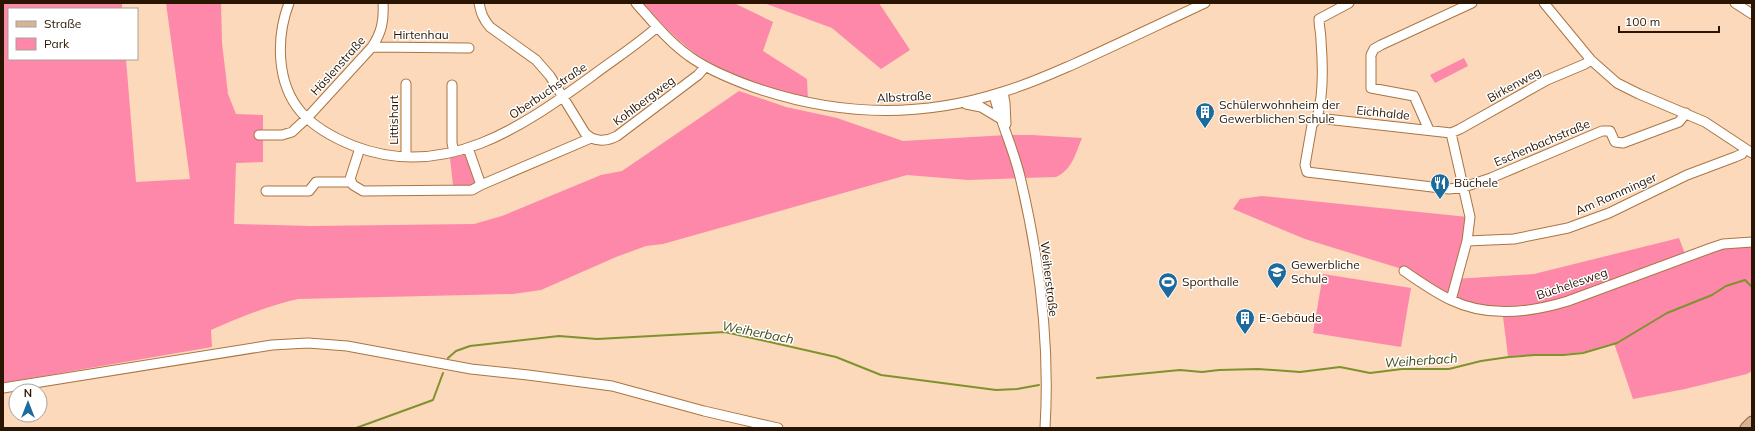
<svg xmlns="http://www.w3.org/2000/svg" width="1755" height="431" font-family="Mulish,sans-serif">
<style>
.green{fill:#fd88a9}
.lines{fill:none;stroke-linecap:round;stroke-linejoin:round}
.stream{stroke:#7f922e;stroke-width:2}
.minor-casing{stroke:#aa7542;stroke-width:11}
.major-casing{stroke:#885d34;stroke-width:13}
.minor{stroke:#fff;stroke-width:9}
.major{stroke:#d6b596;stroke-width:11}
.labels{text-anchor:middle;stroke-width:3;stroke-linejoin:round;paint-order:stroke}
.street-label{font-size:12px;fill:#291501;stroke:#fff}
.poi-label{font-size:12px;fill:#291501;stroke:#fff;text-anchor:start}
.water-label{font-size:13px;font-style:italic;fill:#404e1a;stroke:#fff}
</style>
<rect width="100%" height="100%" fill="#fcd9ba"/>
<!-- green -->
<path class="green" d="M3,3h119v6h-113v50h117l10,123 54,-3 -24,-176h55l1,40 6,51 8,20 27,1v47l-27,1 -2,61 77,2 163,-2 28,-8 99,-41 21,-4 117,-80 47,16 51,11 66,23 104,-6h25l50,3c-7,16 -9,31 -26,39l-88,3 -61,-5 -244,69 -17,2 -30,11 -75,33 -28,4 -215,5c-31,7 -58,18 -87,31l1,17 -209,36z
M642,3h92l39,19 -10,29 44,28 1,21c-41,-13 -86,-25 -120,-52 -17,-14 -32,-29 -46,-45z
M764,3h115l31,47 -29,19 -49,-41z
M1464,58l4,8 -33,17 -5,-8z
M466,154l10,26 -2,5h-21l-3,-27z
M1262,196l206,21 -14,62 80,-5 145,-36 6,16 -142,52 -52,4 -41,-13 -48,-28 -97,-30 -72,-30 7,-10z
M1752,244v127l-5,3 -62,15 -52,10 -19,-56 -31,9 -19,2 -56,2 -5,-39 40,-5 25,-6 158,-60z
M1323,274l88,14 -10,59 -88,-14z"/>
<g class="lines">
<!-- stream -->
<path class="stream" d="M448,358l8,-7 14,-5 89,-10 38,3 128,-7 111,25 45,18 115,15 21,-1 22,-4
M1097,378l83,-8 22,2 17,-2 39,-1 42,3 40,-5 30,6 32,-4h47l32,-8 28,-4 26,-2h28l20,-2 34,-10 50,-30 45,-18 14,-9 19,-6 7,7
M356,428l77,-28 10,-27"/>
<!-- minor casing -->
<g class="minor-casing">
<path id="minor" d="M289,3c-13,34 -13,80 12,109 14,16 33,26 53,34 91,35 168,-19 238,-70 21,-16 45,-31 65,-49
M479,3c2,10 4,16 11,24l46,33 14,16 35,57c8,9 21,9 32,3l81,-61 7,-8
M636,3c16,18 33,39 53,53 19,14 42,23 64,31 83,29 165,32 249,5 25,-7 49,-18 72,-28 44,-20 88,-41 131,-61
M1349,3l-30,16c0,7 2,14 2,22 2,25 3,53 -4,77l134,15 9,-4 87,-49 38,-16 6,-4
M1544,3l47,57 26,23 22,11 66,28 47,31
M1735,3l17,11
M372,47l97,1
M452,85v58l2,9
M1003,92l2,11 1,21
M994,95c7,29 21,57 27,86 19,81 29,165 24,247
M966,104l15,3 20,12
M1317,118l-5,7 -7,40 2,7 142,17 15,-2 27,-9 111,-47h8l5,11 8,1 56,-21 7,-9
M1429,130l-15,-34 -43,-8v-33l3,-6 7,-4 91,-42
M1451,133l19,84 -3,24 -16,59
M259,135h23l10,-3 15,-14 65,-71c10,-15 12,-27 11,-44
M360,148l-10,31 3,6 10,6 109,-1 9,-5 -13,-37
M406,155v-71
M481,185l110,-47
M266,191h43l7,-9h35
M1467,241l47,-2 54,-11 41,-15 78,-38 48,-18 7,-3 3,-5
M1404,271c15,10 30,21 47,29 37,18 78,13 117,1l143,-53 12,-4 29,-2
M3,388l269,-43 36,-2 39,3 124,23 57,6 84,11 92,25 74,17"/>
</g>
<!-- major casing -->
<g class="major-casing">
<path id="major" d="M1746,428l6,-6"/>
</g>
<!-- minor -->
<use href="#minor" class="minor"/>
<!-- major -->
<use href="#major" class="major"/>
</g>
<!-- icons -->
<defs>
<g id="building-pin" transform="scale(1)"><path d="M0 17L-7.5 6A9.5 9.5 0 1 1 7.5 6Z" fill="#1d6a9c" stroke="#fff"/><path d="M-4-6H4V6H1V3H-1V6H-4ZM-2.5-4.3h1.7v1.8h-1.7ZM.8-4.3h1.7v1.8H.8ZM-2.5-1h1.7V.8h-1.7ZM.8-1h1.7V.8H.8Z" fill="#fff"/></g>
<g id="restaurant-pin" transform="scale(1)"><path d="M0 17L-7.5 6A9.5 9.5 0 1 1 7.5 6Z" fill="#1d6a9c" stroke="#fff"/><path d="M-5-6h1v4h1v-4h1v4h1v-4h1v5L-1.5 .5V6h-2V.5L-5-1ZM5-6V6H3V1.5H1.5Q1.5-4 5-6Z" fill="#fff"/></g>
<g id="school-pin" transform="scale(1)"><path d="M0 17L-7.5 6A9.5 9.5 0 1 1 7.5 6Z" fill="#1d6a9c" stroke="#fff"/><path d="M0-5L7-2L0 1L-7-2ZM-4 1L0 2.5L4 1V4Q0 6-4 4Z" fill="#fff"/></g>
<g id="stadium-pin" transform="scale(1)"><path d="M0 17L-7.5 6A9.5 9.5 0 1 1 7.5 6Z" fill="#1d6a9c" stroke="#fff"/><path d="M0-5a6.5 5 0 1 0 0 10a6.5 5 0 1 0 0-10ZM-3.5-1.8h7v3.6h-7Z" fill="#fff"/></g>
</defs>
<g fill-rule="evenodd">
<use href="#building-pin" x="1205" y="112"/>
<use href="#restaurant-pin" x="1440" y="183"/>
<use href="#school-pin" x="1277" y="272"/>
<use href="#stadium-pin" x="1168" y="282"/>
<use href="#building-pin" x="1245" y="318"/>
</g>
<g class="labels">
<!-- street labels -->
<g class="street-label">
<text x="421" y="39">Hirtenhau</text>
<text transform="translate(338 66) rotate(-48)" y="4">Häslenstraße</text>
<text transform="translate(1514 85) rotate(-29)" y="4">Birkenweg</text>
<text transform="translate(548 91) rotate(-34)" y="4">Oberbuchstraße</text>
<text transform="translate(904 97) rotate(-3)" y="4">Albstraße</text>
<text transform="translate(644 101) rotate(-37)" y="4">Kohlbergweg</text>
<text transform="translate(1383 113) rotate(6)" y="4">Eichhalde</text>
<text transform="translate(394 120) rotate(-90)" y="4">Littishart</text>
<text transform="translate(1542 143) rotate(-23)" y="4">Eschenbachstraße</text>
<text transform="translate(1616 194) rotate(-24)" y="4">Am Ramminger</text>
<text transform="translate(1049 279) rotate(83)" y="4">Weiherstraße</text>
<text transform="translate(1572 284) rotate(-19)" y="4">Büchelesweg</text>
</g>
<!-- poi labels -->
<g class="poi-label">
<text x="1219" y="109">Schülerwohnheim der<tspan x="1219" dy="14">Gewerblichen Schule</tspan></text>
<text x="1454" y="187">Büchele</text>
<text x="1291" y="269">Gewerbliche<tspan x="1291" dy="14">Schule</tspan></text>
<text x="1182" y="286">Sporthalle</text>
<text x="1259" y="322">E-Gebäude</text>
</g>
<!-- water labels -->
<g class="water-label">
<text transform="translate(758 332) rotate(11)" y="5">Weiherbach</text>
<text transform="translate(1421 360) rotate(-4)" y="5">Weiherbach</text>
</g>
</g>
<!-- border -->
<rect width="1755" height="431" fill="none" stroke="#291501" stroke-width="8"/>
<!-- legend -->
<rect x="8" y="8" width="130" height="52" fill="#ffffff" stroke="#a9a199"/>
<rect x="16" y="21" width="20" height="6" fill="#d6b596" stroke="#a9a199"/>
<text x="44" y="28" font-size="12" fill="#291501">Straße</text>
<rect x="16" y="38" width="20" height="12" fill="#fd88a9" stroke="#a9a199"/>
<text x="44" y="48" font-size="12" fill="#291501">Park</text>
<!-- north arrow -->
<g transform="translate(28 403)"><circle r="19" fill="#ffffff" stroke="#a9a199"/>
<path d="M0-3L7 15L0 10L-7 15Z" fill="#1d6a9c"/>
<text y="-6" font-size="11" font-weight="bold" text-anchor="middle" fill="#291501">N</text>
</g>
<!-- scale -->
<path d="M1619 26v6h100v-6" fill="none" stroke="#291501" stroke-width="2"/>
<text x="1625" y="26" font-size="12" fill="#291501" stroke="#ffffff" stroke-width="3" paint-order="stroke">100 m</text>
</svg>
